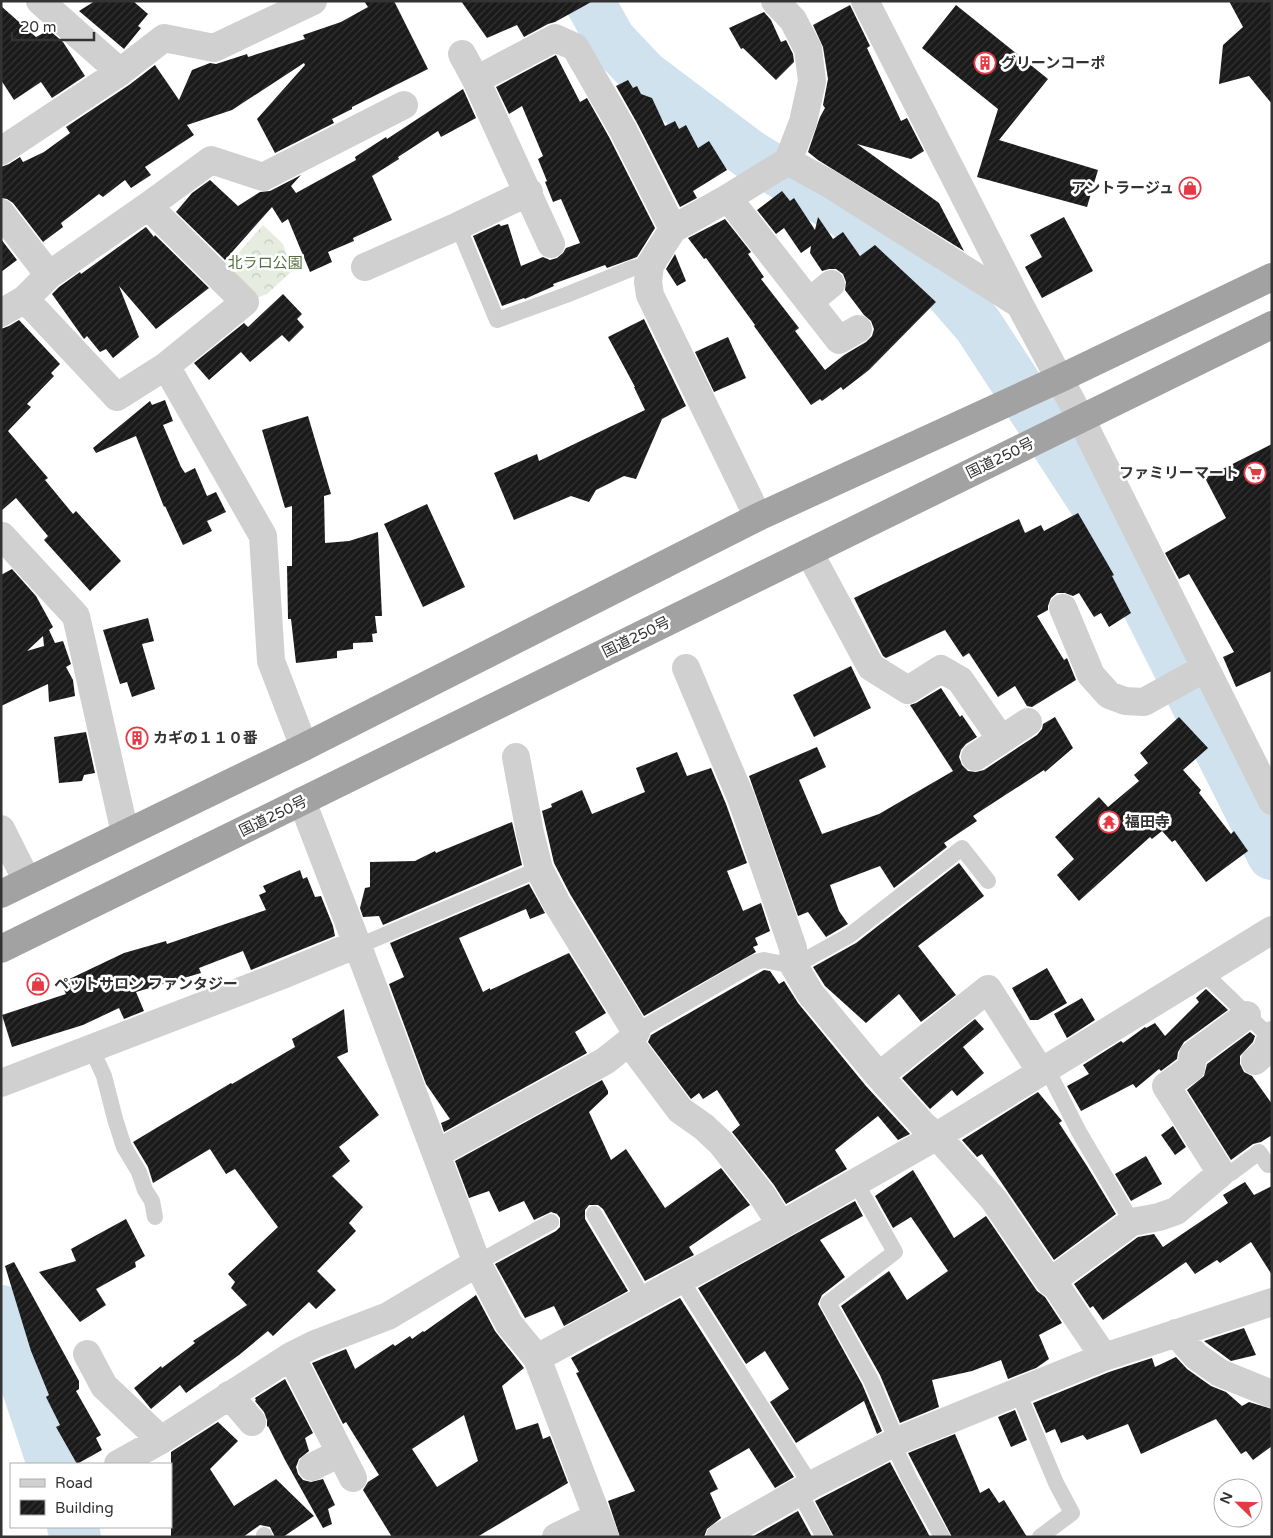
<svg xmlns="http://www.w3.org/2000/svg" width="1273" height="1538" font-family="'Varela Round','Noto Sans JP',sans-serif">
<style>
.park{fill:url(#park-crowns)}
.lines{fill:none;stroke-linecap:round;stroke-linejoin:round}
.river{stroke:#cfe2ee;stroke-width:50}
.building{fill:url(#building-hatch);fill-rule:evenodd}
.service{stroke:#d0d0d0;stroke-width:16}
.minor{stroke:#d0d0d0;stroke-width:28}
.trunk{stroke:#a2a2a2;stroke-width:28}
.labels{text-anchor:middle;stroke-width:5;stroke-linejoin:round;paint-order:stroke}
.poi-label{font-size:15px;font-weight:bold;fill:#333;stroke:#fff;text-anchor:start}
.park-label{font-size:15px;fill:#56703f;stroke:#fff}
.street-label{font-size:15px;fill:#333;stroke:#fff}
</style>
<defs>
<pattern id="park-crowns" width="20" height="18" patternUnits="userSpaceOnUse" patternTransform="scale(1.25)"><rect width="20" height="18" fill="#e6ecdf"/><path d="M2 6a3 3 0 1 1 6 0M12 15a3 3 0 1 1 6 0" fill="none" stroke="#c6cbc0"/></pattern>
<pattern id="building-hatch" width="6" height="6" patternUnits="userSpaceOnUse" patternTransform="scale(1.25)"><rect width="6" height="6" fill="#1a1a1a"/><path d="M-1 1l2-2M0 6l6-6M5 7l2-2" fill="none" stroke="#333"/></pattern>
</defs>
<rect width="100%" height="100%" fill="#fff"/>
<!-- park -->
<path class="park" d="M263,225l20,19 9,27 -25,23 -8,3 -24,-24 7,-7 -8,-8z"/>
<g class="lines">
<!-- river -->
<path class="river" d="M589,1l22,39 33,35 105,79 99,61 90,64 40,46 120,184 174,346
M1,1310l51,154
M72,1527l4,10"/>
</g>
<!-- building -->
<path class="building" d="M95,1h38l15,13 -10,12 3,2 -17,21 -45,-38z
M364,1h30l34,68 -76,38v2l-20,10 2,4 -59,30 -18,-34 48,-54 -1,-2 -72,47 -45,15 7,10 -49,32 6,8 -20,13 -6,-8 -22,17 -4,-3 -38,29 2,4 -20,15 -30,-39 -6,-4 -6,-1v-31l8,-3 11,-7 3,5 21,-10 26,-19 -4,-6 63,-42 26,-20 24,35 13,-30 18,-7 6,1 31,-10 1,3 57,-18 -2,-4 38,-13 27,-15z
M461,1h132l-38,21 -7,2 -24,13 -7,-12 -30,13z
M1229,1h43v103l-23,-28 -30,8 4,-39 20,-18z
M850,5l20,41 -3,2 34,73 6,-3 17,33 -13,8 -54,-15 82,59 25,48 -146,-91 -10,-8 12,-35 5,-9 -2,-3 5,-26 -5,-32 -10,-22z
M956,5l92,74 -49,61 99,30 -11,37 -110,-30 21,-68 -76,-61z
M1,6l35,31 13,-7 14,12 22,34 -33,22 -11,-16 -27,18 -13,-20z
M764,12l7,8 10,22 5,-2 7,14 1,8 -18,18 -33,-32 -2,1 -12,-21z
M556,55l24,47 7,-4 22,39 46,91 -18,29 -30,11 -2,-3 -52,19 1,2 -27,12 -2,1 -1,-1 -22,8 -29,-70 26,-12 2,2 7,-2 13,42 22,-9 7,3 7,-2 6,-5 3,-5 14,-5 -19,-44 -8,3 -8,-20 2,-1 -9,-22 5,-3 -21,-50 -13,8 -13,-27z
M628,80l5,8 4,-2 4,8 11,4 13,28 10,-5 4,8 7,-4 12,23 11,-7 18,29 -34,21 4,7 -17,9 -43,-84 -21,-37z
M463,89l13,29 -35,19 -3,-6 -40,26 1,2 -27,17 20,44 -39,18 1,3 -26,11 4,10 -22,10 -22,-53 -6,4 -10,-16 -47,53 -49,-48 16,-19 18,-13 28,26 22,-14 10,-1 31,-16 -10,11 5,7 60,-33 -1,-3 31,-20 1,2z
M782,191l8,10 4,-3 21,32 3,-13 15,22 10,-7 17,24 15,-11 61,57 -67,68 -26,20 -2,-3 -19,14 -2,-2 -9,6 -57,-79 1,-1 -49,-67 -2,1 -16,-21 37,-19 26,33 -3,2 16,23 -3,2 38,49 -4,3 30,39 19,-15 22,-13 6,-6 2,-7 -3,-8 -7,-6 -19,-25 1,-8 -3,-8 -7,-5h-7l-7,2 -12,-18 1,-7 -10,7 -17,-25 -8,6 -19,-24z
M1064,217l29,54 -51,27 -17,-31 17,-10 -12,-22z
M146,227l8,10 1,-2 54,53 -53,41 -37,-43 20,51 -26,21 -7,-9 -6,3 -13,-16 -3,3 -32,-45 7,-7 21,-15 1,2z
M1,239l16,21 -16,12z
M675,254l11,27 -9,5 -11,-17z
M283,294l19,20 -5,5 7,8 -15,15 -7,-7 -32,27 -9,-10 -32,28 -15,-17 50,-40 4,4z
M644,319l42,87 -24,13 -26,60 -12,-3 -28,14 -7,12 -18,-6 -57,24 -20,-47 43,-19 2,7 106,-51 -11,-23h1l-27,-50z
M19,320l41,44 -9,9 3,3 -27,28 4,3 -23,24 40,47 -3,2 28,34 3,-3 45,50 -31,30 -46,-51 4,-4 -32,-38 -15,13v-182l8,-3z
M728,337l18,41 -32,14 -19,-40z
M165,400l8,21 -10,4 18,42 4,6 10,-5 12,28 9,-4 10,20 -19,9 5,10 -29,14 -18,-39 -1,1 -28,-71 -40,17 -3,-5 57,-47 2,4z
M308,416l23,78 -7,2 1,47 24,-2 29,-9 4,84h-7l2,17 -5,1 1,8 -20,1v6l-16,2v7l-41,5 -5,-44h-3l-1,-53h5v-60l-7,2 -23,-78z
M1272,444v227l-36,16 -13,-30 11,-5 -45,-78 -10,5 -14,-26 61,-35 -21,-40z
M427,504l38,83 -42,20 -39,-83z
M1078,513l36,62 -2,1 19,37 -22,14 -8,-14 -7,4 -15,-24 -6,3 -8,-3h-8l-6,5 -3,8v4l-11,6 27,44 3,-2 9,22 -44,27 -5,-1 -12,-20 -17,11 -29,-44 -6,4 -18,-27 -59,28 -3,-2 -29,-58 165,-79 6,14 16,-8 3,6z
M12,569l24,27 17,31 -4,3 6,13 8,-2 8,23 -5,3 7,13 2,16 -26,6 -1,-18 -47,22v-131zM43,636l1,10 -17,5z
M148,618l6,23 -12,3 13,45 -23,8 -5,-15 -7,2 -17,-54z
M851,666l20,42 -57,29 -21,-42z
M941,688l19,29 2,-2 15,22 -11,7 -5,6 -2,7 3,8 6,6 8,1 8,-2 53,-35 5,-6 1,-5 12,-7 18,31 -28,24 -1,-2 -71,46 4,5 -33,22 3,4 -53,41 -14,-22 -50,19 9,26 9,13 -22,13 -18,-25 -10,4 -49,-140 68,-29 9,20 -27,13 23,54 57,-20 74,-43 -43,-66 6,-2z
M1179,717l29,31 -25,22 18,20 -2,3 32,41 3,-3 14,20 -42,31 -31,-42 -3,2 -10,-11 -10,8 -2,-2 -71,64 -22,-26 17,-16 -19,-22 44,-40 9,10 31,-26 -5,-6 14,-12 -8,-10z
M86,732l9,41 -11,2 -2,6 -23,2 -5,-46z
M677,752l10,24 24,-8 15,36 21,59 -20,8 16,40 18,-8 9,28 -15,7 3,7 -5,2 3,5 -112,64 -74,-122 -16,-31 -12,-52 10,-4 -1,-3 31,-14 10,24 53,-22 -9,-24z
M512,822l10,43 -139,60 -4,-9 -16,1 -3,-9 5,-20 5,-1v-25l45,-1 20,-10 1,2z
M959,863l25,33 -66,50 38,49 -35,27 -22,-28 -33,29 -41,-37 -12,-19 43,-24z
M300,870l3,9 4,-2 8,20 6,-1 12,30 2,10 -84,34 -8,-19 -44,17 2,5 -65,19 8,19 -20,8 -5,-11 -36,17 -71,22 -10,-32 64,-21 -5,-11 63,-30 42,-12 1,3 99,-34 -7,-15 7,-3 -3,-6z
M529,884l16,29 -15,6 -4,-10 -67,29 24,54 7,-4v2l79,-37 37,60 -31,19 12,21 -143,79 -3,-9 9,-4 -24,-35 -37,-100 15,-7 -14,-34z
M1047,968l20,35 -29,17h-8l-18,-32z
M764,970l6,1 9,13 5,-3 14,22 68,83 44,48 -12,6 -20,-24 -43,34 12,19 -61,35 -12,-19 -42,-53 8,-7 -23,-35 -14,9 -4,-6 -8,6 -43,-57 3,-7z
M1206,989l22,21 -44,32 -6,10 -1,7 -16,12 -2,-2 -23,19 -3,-4 -52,27 -14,-25 22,-12 -6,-9 38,-24 2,2 22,-16 1,1 9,-5 10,13 34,-34 -3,-4z
M1082,998l13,22 -28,18 -13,-24z
M344,1009l4,43 -11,5 42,58 -40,32 11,14 -18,15 31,31 -14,16 7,8 -39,40 19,19 -20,19 -7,-7 -36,34 -5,-5 -29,24 -53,38 -6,-8 -29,24 -17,-21 27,-22 1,2 33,-25 -2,-2 54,-36 -16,-17 4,-6 -7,-8 50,-47 -43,-58 -9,5 -16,-25 -57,34 -5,-16 -15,-25 98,-59 1,1 63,-37 -3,-8z
M975,1019l9,10 -21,18 21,26 -27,23 -5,-6 -22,19 -28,-31z
M1250,1032l5,4 -2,6 -13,14v8l4,8 8,4 20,28v31l-11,7 -8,2 -22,16 -44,-70 17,-14 3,-12z
M602,1080l6,11v3l-19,18 22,48 15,-11 39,59 56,-40 29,37 -61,42 5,8 -49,26 -42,-72 -5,-4h-9l-4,5v9l43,72 -64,35 -10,-20 -29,12 -30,-54 61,-33 4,-4v-9l-3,-4 -6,-2 -17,8 -10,-19 -25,11 -10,-21 -20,7 -14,-37z
M1038,1092l24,29 -3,2 28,43 29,48 -62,46 -72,-106 -5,3 -15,-17z
M1173,1126l13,21 -11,8 -14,-20z
M1146,1156l16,28 -31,17 -16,-27z
M913,1170l41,68 32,-22 51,75 8,6 17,26 -23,12 10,24 -13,9 -28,11 -7,-19 -29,11 -40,9 7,27 -39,16 -20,-48 -39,-69 48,-35 18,29 41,-29 -37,-54 -18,11 -18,-32z
M1245,1182l9,13 18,-9v89l-21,-33 -31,21 -3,-3 -22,14 -9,-12 -83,58 -10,-14 -3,2 -16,-24 64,-47 16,-3 9,13 65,-44 -5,-8z
M855,1201l8,15 -43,24 25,37 -23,18 -4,9 44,80 20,47 -5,3 -13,-33 -68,42 -26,-41 19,-13 -24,-38 -19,13 -48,-76z
M126,1219l19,37 -10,6 1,5 -40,22 10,16 -26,17 -41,-50 37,-11 -5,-12z
M14,1262l65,119v8l-3,2 25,44 -5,3 6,12 -25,14 -21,-37 4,-2 -14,-28 3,-2 -18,-44 -26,-85z
M476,1295l19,36 29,37 -22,18 14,44 22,-7 5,16 7,-3 18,47 -91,54h-85l-29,-47 5,-8 11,-7 -33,-53 -3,2 -31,-61 34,-14 9,20 38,-25 2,2 15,-10 2,3 11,-8 1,1zM464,1415l14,46 -41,26 -25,-38z
M680,1298l114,179 -19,11 -26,-40 -40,23 9,18 -8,4 11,25 -14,11 -3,8h-84l-12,-36 27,-10 -59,-118 3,-1 -8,-14z
M1244,1328l12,27 -25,6 -27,-20z
M1176,1357l11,12 24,17 15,6 16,14 7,-4 23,7v37l-19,14 -7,-9 -5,3 -25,-35 -75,35 -13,-30 -41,16 -4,-5 -22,8 -6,-14 -9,4 -13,-30 76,-31 43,-14 3,9z
M285,1379l28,54 -8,5 4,13 -10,8 -3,8 2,7 5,6 8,2 12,-3 12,26 -7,4 4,15 -9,4 -38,-68 -17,-34 -1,1v-7l-3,-8 -9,-11 1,-1 -1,-2z
M1015,1410l12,30 -16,7 -13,-30z
M218,1422l20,19 -28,28 24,37 42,-27 38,37 -31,21h-8l-5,-10 -10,-2 -17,12h-72v-85z
M955,1434l25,59 9,-5 10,15 5,-3 23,37h-75l-44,-84z
M890,1462l40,75h-96l-19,-36z
M798,1511l14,26h-60z"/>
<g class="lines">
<!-- service -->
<path class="service" d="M458,226l39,94 69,-25 67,-27 17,-3
M357,944l11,-2 171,-73
M1203,972l67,65
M636,1032l120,-70 8,-2 30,6 56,-31 112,-87 26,33
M92,1050l12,26 11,43 9,28 15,25 6,18 7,11 3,16
M1047,1069l32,63 53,90
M1221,1173h10l28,-21 9,13
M856,1183l39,69 -67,51 43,77 26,61
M594,1214l50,85
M477,1263l74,-41
M681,1280l130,205
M1018,1392l38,91 16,30 -32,24
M893,1444l16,34 33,59
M799,1492l25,45
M264,1535l1,2"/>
<!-- minor -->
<path class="minor" d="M40,1l80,71
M865,1l155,304 61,114 191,382
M462,54l14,26
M1,151l119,-79 44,-34 50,10 99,-47
M788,161l43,24 188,119
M728,198l111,142 19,-11
M148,206l63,-46 52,17 141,-72
M1,213l48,62
M551,244l-75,-164 79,-42 20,9 48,83 50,99
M365,267l93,-41 71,-34
M25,299l92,98 49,-31 97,170 8,125 33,86
M809,302l22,-18
M1,313l24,-14 24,-24 99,-69 97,96 -79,64
M758,517l-108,-222 -2,-13 2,-17 23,-36 55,-31 60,-37 15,-39 9,-41 -4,-32 -15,-29 -18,-19
M1,536h1l74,80 49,217
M809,552l62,115 37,23 33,-21 19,11 41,59
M1063,608l28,67 18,20 16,6 19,1 61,-34
M686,668l55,130 52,150 1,18 16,27 69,83 45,50 13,10 57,64 56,82 6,4 48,71
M975,757l53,-35
M302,801l55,143
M1,829l26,52
M629,1042l51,68 24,17 17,16 41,52 19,30
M1255,1061l11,-10 6,-16
M879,1076l109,-87 53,83
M1,1083l279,-107 77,-32 120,319 32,61 28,34 68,179
M436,1154l169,-93 24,-19 7,-10 -80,-130 -17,-33 -9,-36 -14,-76
M1050,1282l82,-60 27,-5 17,-6 45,-38 -55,-87 25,-18 2,-13 54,-40
M1176,1333l20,23 24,17 52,21
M87,1354l17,32 57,54
M291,1356l62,122
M537,1358l244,-133 156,-89 335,-206
M229,1395l23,27
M118,1464l43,-24 130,-84 24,-12 73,-28 89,-53
M312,1467l28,-14
M556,1537l41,-20
M720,1537l91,-52 86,-44 207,-84 168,-55"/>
<!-- trunk -->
<path class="trunk" d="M1,894l303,-147 454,-230 301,-138 213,-102
M1,949l1271,-624"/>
</g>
<!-- icons -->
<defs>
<g id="building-ring" transform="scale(1.125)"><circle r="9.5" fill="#fff" stroke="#e63946" stroke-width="1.5"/><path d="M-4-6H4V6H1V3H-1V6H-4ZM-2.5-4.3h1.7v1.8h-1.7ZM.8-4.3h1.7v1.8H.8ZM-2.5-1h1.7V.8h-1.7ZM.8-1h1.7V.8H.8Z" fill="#e63946"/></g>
<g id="shop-ring" transform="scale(1.125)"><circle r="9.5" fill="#fff" stroke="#e63946" stroke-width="1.5"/><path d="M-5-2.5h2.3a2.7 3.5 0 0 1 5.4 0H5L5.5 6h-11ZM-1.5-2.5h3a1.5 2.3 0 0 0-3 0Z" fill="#e63946"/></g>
<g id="supermarket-ring" transform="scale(1.125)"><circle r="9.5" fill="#fff" stroke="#e63946" stroke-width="1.5"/><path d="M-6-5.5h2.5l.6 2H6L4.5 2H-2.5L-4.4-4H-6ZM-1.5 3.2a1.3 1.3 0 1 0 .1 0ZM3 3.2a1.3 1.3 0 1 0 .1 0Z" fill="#e63946"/></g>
<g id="temple-ring" transform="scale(1.125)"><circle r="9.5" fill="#fff" stroke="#e63946" stroke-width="1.5"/><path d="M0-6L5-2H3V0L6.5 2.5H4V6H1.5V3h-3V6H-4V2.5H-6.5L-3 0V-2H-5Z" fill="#e63946"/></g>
</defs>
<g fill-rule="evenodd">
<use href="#building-ring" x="985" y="63"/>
<use href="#shop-ring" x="1190" y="188"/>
<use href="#supermarket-ring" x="1255" y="473"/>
<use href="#building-ring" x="137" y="738"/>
<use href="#temple-ring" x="1109" y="822"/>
<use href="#shop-ring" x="38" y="984"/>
</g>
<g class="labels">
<!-- poi labels -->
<g class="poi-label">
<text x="1001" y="68">グリーンコーポ</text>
<text x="1174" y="193" text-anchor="end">アントラージュ</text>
<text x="1239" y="478" text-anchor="end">ファミリーマート</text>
<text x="153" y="743">カギの１１０番</text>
<text x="1125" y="827">福田寺</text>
<text x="54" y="989">ペットサロン ファンタジー</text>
</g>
<!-- park labels -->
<g class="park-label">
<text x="265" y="268">北ラロ公園</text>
</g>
<!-- street labels -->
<g class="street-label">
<text transform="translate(1000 458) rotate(-26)" y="5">国道250号</text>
<text transform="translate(636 637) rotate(-26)" y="5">国道250号</text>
<text transform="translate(273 816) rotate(-26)" y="5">国道250号</text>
</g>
</g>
<!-- border -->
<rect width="1273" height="1538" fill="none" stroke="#333333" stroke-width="5"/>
<!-- legend -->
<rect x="10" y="1463" width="162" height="65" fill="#ffffff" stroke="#adadad"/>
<rect x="20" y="1479" width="25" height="8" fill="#d0d0d0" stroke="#adadad"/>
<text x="55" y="1488" font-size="15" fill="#333333">Road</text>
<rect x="20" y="1500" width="25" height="15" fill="url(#building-hatch)" stroke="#adadad"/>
<text x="55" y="1513" font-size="15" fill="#333333">Building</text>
<!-- north arrow -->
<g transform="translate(1238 1503) rotate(293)"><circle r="24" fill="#ffffff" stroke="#adadad"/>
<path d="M0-4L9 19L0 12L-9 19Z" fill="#e63946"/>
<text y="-8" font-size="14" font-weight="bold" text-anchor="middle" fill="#333333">N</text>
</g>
<!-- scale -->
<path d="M12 32v8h82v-8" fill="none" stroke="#333333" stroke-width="2.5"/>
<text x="20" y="32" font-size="15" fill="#333333" stroke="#ffffff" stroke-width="4" paint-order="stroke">20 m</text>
</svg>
